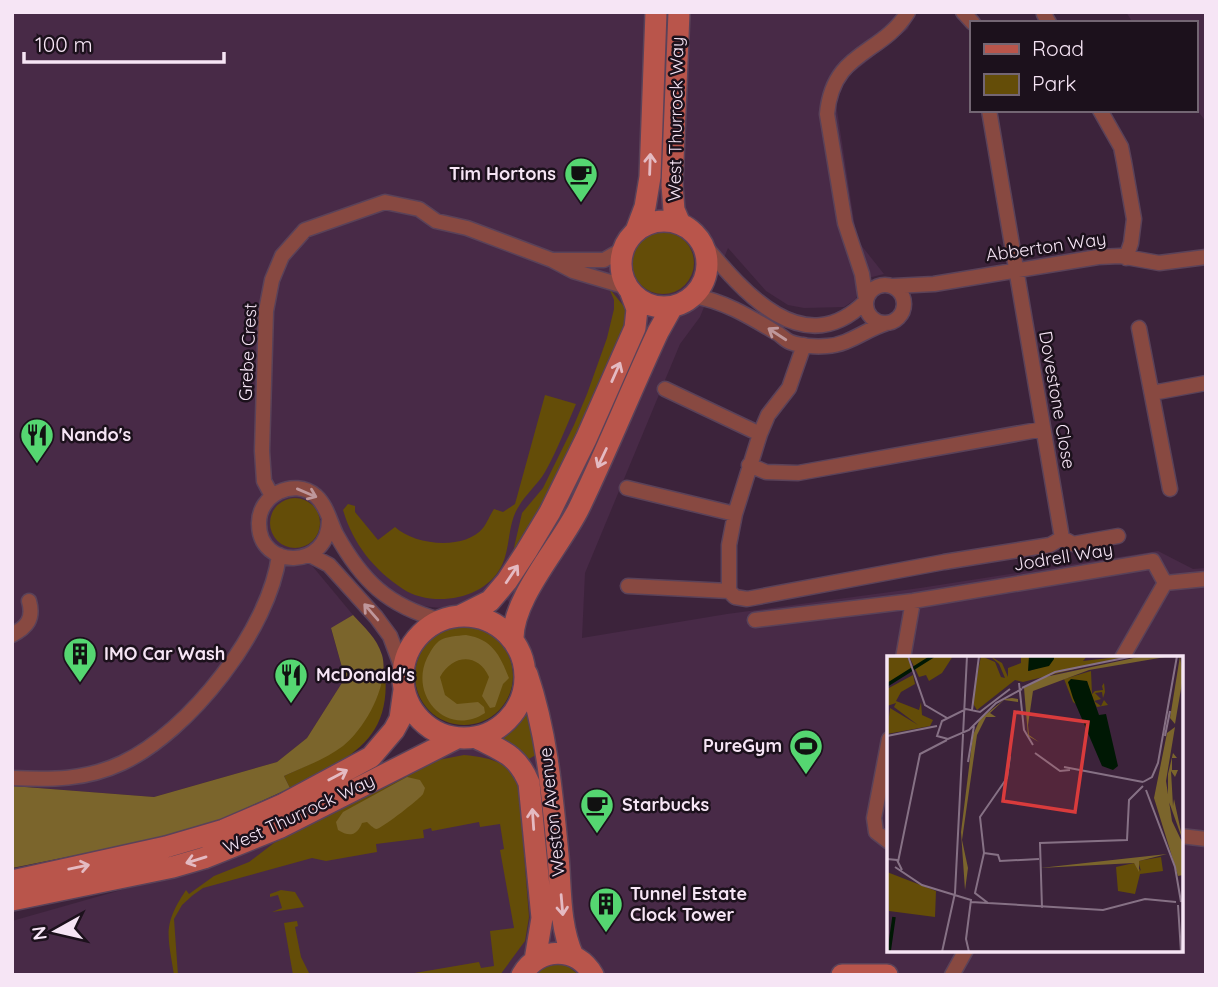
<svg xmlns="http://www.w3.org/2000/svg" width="1218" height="987" font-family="Quicksand,sans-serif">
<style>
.built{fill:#482a47;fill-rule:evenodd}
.green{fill:#644d08}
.forest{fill:#7b652c}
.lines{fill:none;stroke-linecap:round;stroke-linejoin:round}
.street-casing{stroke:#5a4259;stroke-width:17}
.secondary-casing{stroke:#5a4259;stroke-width:24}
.street{stroke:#884941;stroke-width:14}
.secondary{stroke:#b9554b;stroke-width:21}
.oneway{stroke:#e4bac2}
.oneway2{stroke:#bf979b}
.labels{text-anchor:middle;stroke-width:5;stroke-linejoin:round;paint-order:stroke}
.street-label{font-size:18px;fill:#f6e5f5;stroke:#1c111c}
.poi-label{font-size:18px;font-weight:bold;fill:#f6e5f5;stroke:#1c111c;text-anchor:start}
.inset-river{fill:none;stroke:#001804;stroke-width:3.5}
.inset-road{fill:none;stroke:#867185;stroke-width:2}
.view{fill:#d93b3c;fill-opacity:0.15;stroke:#d93b3c;stroke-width:3.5}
.inset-edge{fill:none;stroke:#f6e5f5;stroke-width:3.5}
</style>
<rect width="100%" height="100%" fill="#3c233b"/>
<!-- built -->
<path class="built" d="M12,12h903l-7,17 -62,49 -10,26 21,136 27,34 -24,6 -4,19 -12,8 -40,1 -16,-3 -22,-14 -38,-43 -28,69 -20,27 -95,229 -3,65 145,-24 193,-26 238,-37 35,18 13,-1v407h-1194v-54l183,-52 253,-122 51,-10 31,-35 3,-41 -22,-57 -17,-18 -24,15 -29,7 -20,-2 -26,-11 -22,-21 -22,-27 -12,-24 -35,33 49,59 -22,14 14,49 -38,60 -30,24 -123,35 -142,-11zM889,658h292v292h-292z
M1126,12h80v110l-11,-15v-84h-62z"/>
<!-- green -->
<path class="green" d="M632 263a31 31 0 1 1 62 0a31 31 0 1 1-62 0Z
M609,288l17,21 1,12 -54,130 -56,103 -4,-2 9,-39 21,-25 31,-63 13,-31 20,-56 7,-29v-9z
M545,395l31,9c-10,23 -19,47 -31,68 -7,12 -19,22 -26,34 -12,18 -8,42 -18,61 -17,33 -69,41 -98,22 -29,-19 -50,-45 -60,-79l5,-6 7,2v6l23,28 17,-13c19,18 69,24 88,1 4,-5 7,-13 11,-19l9,3 12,-8z
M270 523a25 25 0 1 1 50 0a25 25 0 1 1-50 0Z
M415 676a49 49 0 1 1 98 0a49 49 0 1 1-98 0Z
M385,672c7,72 -41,88 -95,116l-6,-12 28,-13 63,-64z
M528,712l13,40 -14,8 -27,-19 16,-13z
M464,755c27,3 47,6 55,34l10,128 -4,24 -25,34h-97l76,-13 2,6 13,-2 -4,-35 24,-3 -14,-78 4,-1 -4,-25 -20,3 -1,-5 -47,9 -1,-3 -8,2 1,8 -48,6 1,8 -51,9 -14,-3 -109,30 -10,7 -11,10 -8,14 4,56h-4c-6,-40 -12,-49 12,-85l3,4 25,-18 35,-14 25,-19 164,-83z
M281,890l14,2 9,15 -32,5 10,-4 -4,-13 -8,2v-3z
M297,921l1,5 -3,1 6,30 9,18h-17l-9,-52z
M558,964l8,1 13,10h-44l7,-7z"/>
<!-- forest -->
<path class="forest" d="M353,615c11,12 24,23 29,40 8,28 -16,73 -39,91 -17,13 -39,21 -59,30l6,12 -70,32 -63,19 -145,29v-82l142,11 123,-35 30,-24 38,-60 -14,-50z
M466,635c26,4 34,20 43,43l-6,6 -8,23 -5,1 -8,-12 7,-19c-11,-24 -36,-23 -49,0l5,18 12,9 21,-2 6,5 1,6c-38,25 -76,-17 -58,-55 3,-6 7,-13 12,-17 8,-5 18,-5 27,-6z
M407,777l13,3 5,8c-2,6 -1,6 -6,10 -5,5 -39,32 -43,31 -3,-1 -7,-5 -9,-7l-5,1c-5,13 -13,14 -24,7l-2,-8 7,-10z"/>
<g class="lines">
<!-- street casing -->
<g class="street-casing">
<path id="street" d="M963,12l10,11
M1046,12l-2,2 5,9
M989,110l73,428
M1100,110l21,37 3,15 10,57 -3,24 -5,15
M700,240c41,49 102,125 166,61l-4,-27 -17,-51 -18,-109c6,-64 54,-58 81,-102
M554,260h50l19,-11
M866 304a19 19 0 1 1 38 0a19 19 0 1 1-38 0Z
M894,286l40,-2 164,-27 22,-1 39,7 47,-6
M694,296c30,5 56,21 83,37 4,2 8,7 13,9 10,4 26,5 37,4 22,-1 39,-17 60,-23
M1139,328l31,161
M804,345l-15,43 -21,27 -8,19 -25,80 -6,31v46l6,6 12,2 197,-37 106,-17 12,-7 11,6 45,-8
M665,389l95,45
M1152,393l54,-10
M749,465l17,7 32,1 245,-44
M627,488l108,26
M272,496l-8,-15 -2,-30 4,-140 6,-31 10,-24 23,-26 80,-28 34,7 17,12 31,7 85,32 21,11 54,16
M329,520c0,50 -70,50 -70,4 -1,-29 35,-47 57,-28 11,10 14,26 20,38 26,47 52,72 104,86
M310,555l19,10 47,52 14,19 13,35
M628,586l101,5
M755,620l158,-19 240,-40 12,22 41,-4
M12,635c15,-8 22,-16 17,-34
M903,658l10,-57
M1122,658l43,-75
M889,739l-15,79 2,14 13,10
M12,778c39,2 74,2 110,-15 67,-31 148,-134 157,-208
M1181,836l25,3
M952,975l14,-25"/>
</g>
<!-- secondary casing -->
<g class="secondary-casing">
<path id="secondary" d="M679,12l-7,173 2,25 6,14
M621 264a43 43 0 1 1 86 0a43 43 0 1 1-86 0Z
M636,231l9,-24 5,-30 6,-165
M403 677a61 61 0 1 1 122 0a61 61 0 1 1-122 0Z
M460,616l30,-15 17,-20 19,-29 24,-40 36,-73 49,-111 2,-19 -6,-16
M513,641c-2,-42 47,-94 66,-133 28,-58 52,-118 79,-176l14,-25
M527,674c20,59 25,119 31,181 3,34 1,70 15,101
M475,737c27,14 42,17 54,46l13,135 -7,42
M12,881l154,-34 58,-17 58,-25 89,-48 23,-27 6,-11 4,-29
M12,900l161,-33 31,-9 77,-31 176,-89
M522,975c17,-29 55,-29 71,0
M842,975h45"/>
</g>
<!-- street -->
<use href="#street" class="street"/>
<!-- secondary -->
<use href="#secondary" class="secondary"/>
</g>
<!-- one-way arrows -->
<defs><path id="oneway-shaft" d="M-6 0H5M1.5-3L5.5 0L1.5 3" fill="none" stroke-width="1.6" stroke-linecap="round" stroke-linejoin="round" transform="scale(1.75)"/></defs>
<g class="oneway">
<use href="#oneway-shaft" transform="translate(650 164) rotate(-88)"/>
<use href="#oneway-shaft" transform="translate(616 372) rotate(-66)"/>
<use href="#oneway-shaft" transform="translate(602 458) rotate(115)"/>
<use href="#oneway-shaft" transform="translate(512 574) rotate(-56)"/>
<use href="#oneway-shaft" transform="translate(338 775) rotate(-28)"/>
<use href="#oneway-shaft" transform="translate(533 819) rotate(-94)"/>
<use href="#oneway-shaft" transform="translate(196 860) rotate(163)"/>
<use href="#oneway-shaft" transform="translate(79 867) rotate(-12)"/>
<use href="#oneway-shaft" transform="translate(562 905) rotate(85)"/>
</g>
<g class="oneway2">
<use href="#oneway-shaft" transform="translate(777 334) rotate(-147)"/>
<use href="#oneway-shaft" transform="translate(307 493) rotate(23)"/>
<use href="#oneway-shaft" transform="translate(371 612) rotate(-131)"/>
</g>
<!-- icons -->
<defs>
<g id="cafe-pin" transform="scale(1.75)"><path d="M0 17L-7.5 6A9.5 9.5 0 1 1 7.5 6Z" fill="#55d671" stroke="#1c111c"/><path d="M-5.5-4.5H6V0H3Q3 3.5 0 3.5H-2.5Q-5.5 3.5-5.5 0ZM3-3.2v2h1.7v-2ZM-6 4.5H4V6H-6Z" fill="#111"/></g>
<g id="restaurant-pin" transform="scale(1.75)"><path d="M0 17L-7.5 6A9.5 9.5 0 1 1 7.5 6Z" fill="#55d671" stroke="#1c111c"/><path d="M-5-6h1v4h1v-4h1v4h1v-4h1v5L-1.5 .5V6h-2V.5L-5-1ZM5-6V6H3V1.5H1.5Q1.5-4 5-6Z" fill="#111"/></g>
<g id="building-pin" transform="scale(1.75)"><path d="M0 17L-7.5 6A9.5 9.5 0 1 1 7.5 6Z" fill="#55d671" stroke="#1c111c"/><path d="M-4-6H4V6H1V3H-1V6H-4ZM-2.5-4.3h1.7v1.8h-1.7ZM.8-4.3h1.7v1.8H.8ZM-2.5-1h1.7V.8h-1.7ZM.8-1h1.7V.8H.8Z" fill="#111"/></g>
<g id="stadium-pin" transform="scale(1.75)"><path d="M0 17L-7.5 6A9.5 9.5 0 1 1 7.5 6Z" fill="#55d671" stroke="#1c111c"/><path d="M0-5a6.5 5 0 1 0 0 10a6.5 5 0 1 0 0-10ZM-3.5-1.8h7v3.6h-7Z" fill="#111"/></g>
</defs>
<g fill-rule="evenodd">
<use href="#cafe-pin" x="581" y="174"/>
<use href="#restaurant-pin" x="37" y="435"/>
<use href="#building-pin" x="80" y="654"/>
<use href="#restaurant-pin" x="291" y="675"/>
<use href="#stadium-pin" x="806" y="746"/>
<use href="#cafe-pin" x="597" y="805"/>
<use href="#building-pin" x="606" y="904"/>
</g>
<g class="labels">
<!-- street labels -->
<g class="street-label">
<text transform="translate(676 119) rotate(-89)" y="6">West Thurrock Way</text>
<text transform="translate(1046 247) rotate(-8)" y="6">Abberton Way</text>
<text transform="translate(248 352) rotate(-87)" y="6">Grebe Crest</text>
<text transform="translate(1057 400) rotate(80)" y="6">Dovestone Close</text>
<text transform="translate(1063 557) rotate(-9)" y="6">Jodrell Way</text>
<text transform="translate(552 812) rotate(-96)" y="6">Weston Avenue</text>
<text transform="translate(299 814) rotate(-25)" y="6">West Thurrock Way</text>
</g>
<!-- poi labels -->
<g class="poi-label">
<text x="556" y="180" text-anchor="end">Tim Hortons</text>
<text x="61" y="441">Nando's</text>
<text x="104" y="660">IMO Car Wash</text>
<text x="316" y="681">McDonald's</text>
<text x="782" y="752" text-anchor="end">PureGym</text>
<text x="622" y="811">Starbucks</text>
<text x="630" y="900">Tunnel Estate<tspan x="630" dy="21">Clock Tower</tspan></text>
</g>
</g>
<!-- overview -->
<g transform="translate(887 656)">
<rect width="296" height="296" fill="#3c233b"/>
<path d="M0,0h20l5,13 -25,15zM22,0h44l-11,17 -13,8 -3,-6 -7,2zM94,0l14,6 6,15 4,1 -6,-14 -9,-8 12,7 6,14v-9l13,-5v-7h8v15l21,-7 4,-8h33l-4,5 43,-5 -103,26 -8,-2 -38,30 -5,-8zM204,15l1,23 3,-3 8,-1 -1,-4 2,-3 1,9 -2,6 -1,-6 -7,1 6,6 -7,2 7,5 3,-6 4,5 -11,2 -6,-10 -4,-16 -19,1 12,25 -7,-5 -9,-23zM26,19l2,9 -14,8 -5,9 23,9 2,-8 1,13 11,5 -3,6 -43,8 3,-26 28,17 -24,-18 2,-4 -9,3v-17zM274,201l2,14 -23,3 -5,20 -17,-3 -2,-24 18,-4 7,8 -3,-10zM0,216l49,19 -1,26 -46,-6z" fill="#644d08"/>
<path d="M256,0h28l-82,14 -56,21 -5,34 1,10 10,7 -11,-6 -4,-48 21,-11zM293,0l3,21 -8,47 -5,-6zM125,42l6,1v3l-14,-2 -14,13 6,4h-10l-9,18 -15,105 6,28 -3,22 -4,-58 12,-97 7,-16 25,-20zM288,71l-9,54 6,40 11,23v31l-5,1 -24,-78 13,-65zM286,97l4,5h-5v12h6l1,-14 -1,14 -3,7 -4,-6 2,35 1,-7 9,42 -15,-42v-25zM280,198l-28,7v11l-5,-9 -94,5z" fill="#7b652c"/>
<path d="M142,0h25v3l-5,7 -21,5zM184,23l16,2 12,34 7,-1 12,52 -5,4 -11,-4 -29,-68 -5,-16z" fill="#001804"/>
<path class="inset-river" d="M0,29l46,-29M2,296l5,-35"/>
<path class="inset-road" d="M21,0l17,49 22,13M132,27l5,47 9,15M135,32l33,-16 79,-16M123,33l-30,23 -14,-3 -24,12 -5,15 11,3 21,-9 27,-27 26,-14M85,54l7,-54M0,80l50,-10M278,80l5,-25M148,97l25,18 10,-1M81,106l6,-36M177,111l79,15M256,126l9,-5 6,-14 19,-107M259,134l29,77 6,35M97,197l14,2 2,6 39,-2M0,203l10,1 5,10M11,206l22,-108 27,-14M8,211l27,18 49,15 -5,39 3,13M84,246l132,8 42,-11 31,3M101,247l-13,-10 9,-40 -4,-36 27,-39 3,-22M291,249l3,47M155,252l-2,-65 87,-3 2,-40 14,-14M55,296l13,-59 12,-237"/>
<path class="view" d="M128,56l73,10 -13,90 -72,-11z"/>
<rect width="296" height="296" class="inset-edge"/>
</g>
<!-- border -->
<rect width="1218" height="987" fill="none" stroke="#f6e5f5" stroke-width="28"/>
<!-- legend -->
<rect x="970" y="21" width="228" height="91" fill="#1c111c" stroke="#736673" stroke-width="2"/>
<rect x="984" y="44" width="35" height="10" fill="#b9554b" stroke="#736673" stroke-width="2"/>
<text x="1032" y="56" font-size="21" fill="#f6e5f5">Road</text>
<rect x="984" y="74" width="35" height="21" fill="#644d08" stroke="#736673" stroke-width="2"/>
<text x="1032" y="91" font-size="21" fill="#f6e5f5">Park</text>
<!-- north arrow -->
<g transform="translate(56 931) rotate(262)" stroke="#1c111c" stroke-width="5" paint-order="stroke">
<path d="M0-5L12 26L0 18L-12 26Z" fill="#f6e5f5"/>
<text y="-10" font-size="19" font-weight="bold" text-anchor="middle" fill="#f6e5f5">N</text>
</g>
<!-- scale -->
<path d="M24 52v10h200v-10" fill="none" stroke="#f6e5f5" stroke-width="3.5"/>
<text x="35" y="52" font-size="21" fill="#f6e5f5" stroke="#1c111c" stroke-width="5" paint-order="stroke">100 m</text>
</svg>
